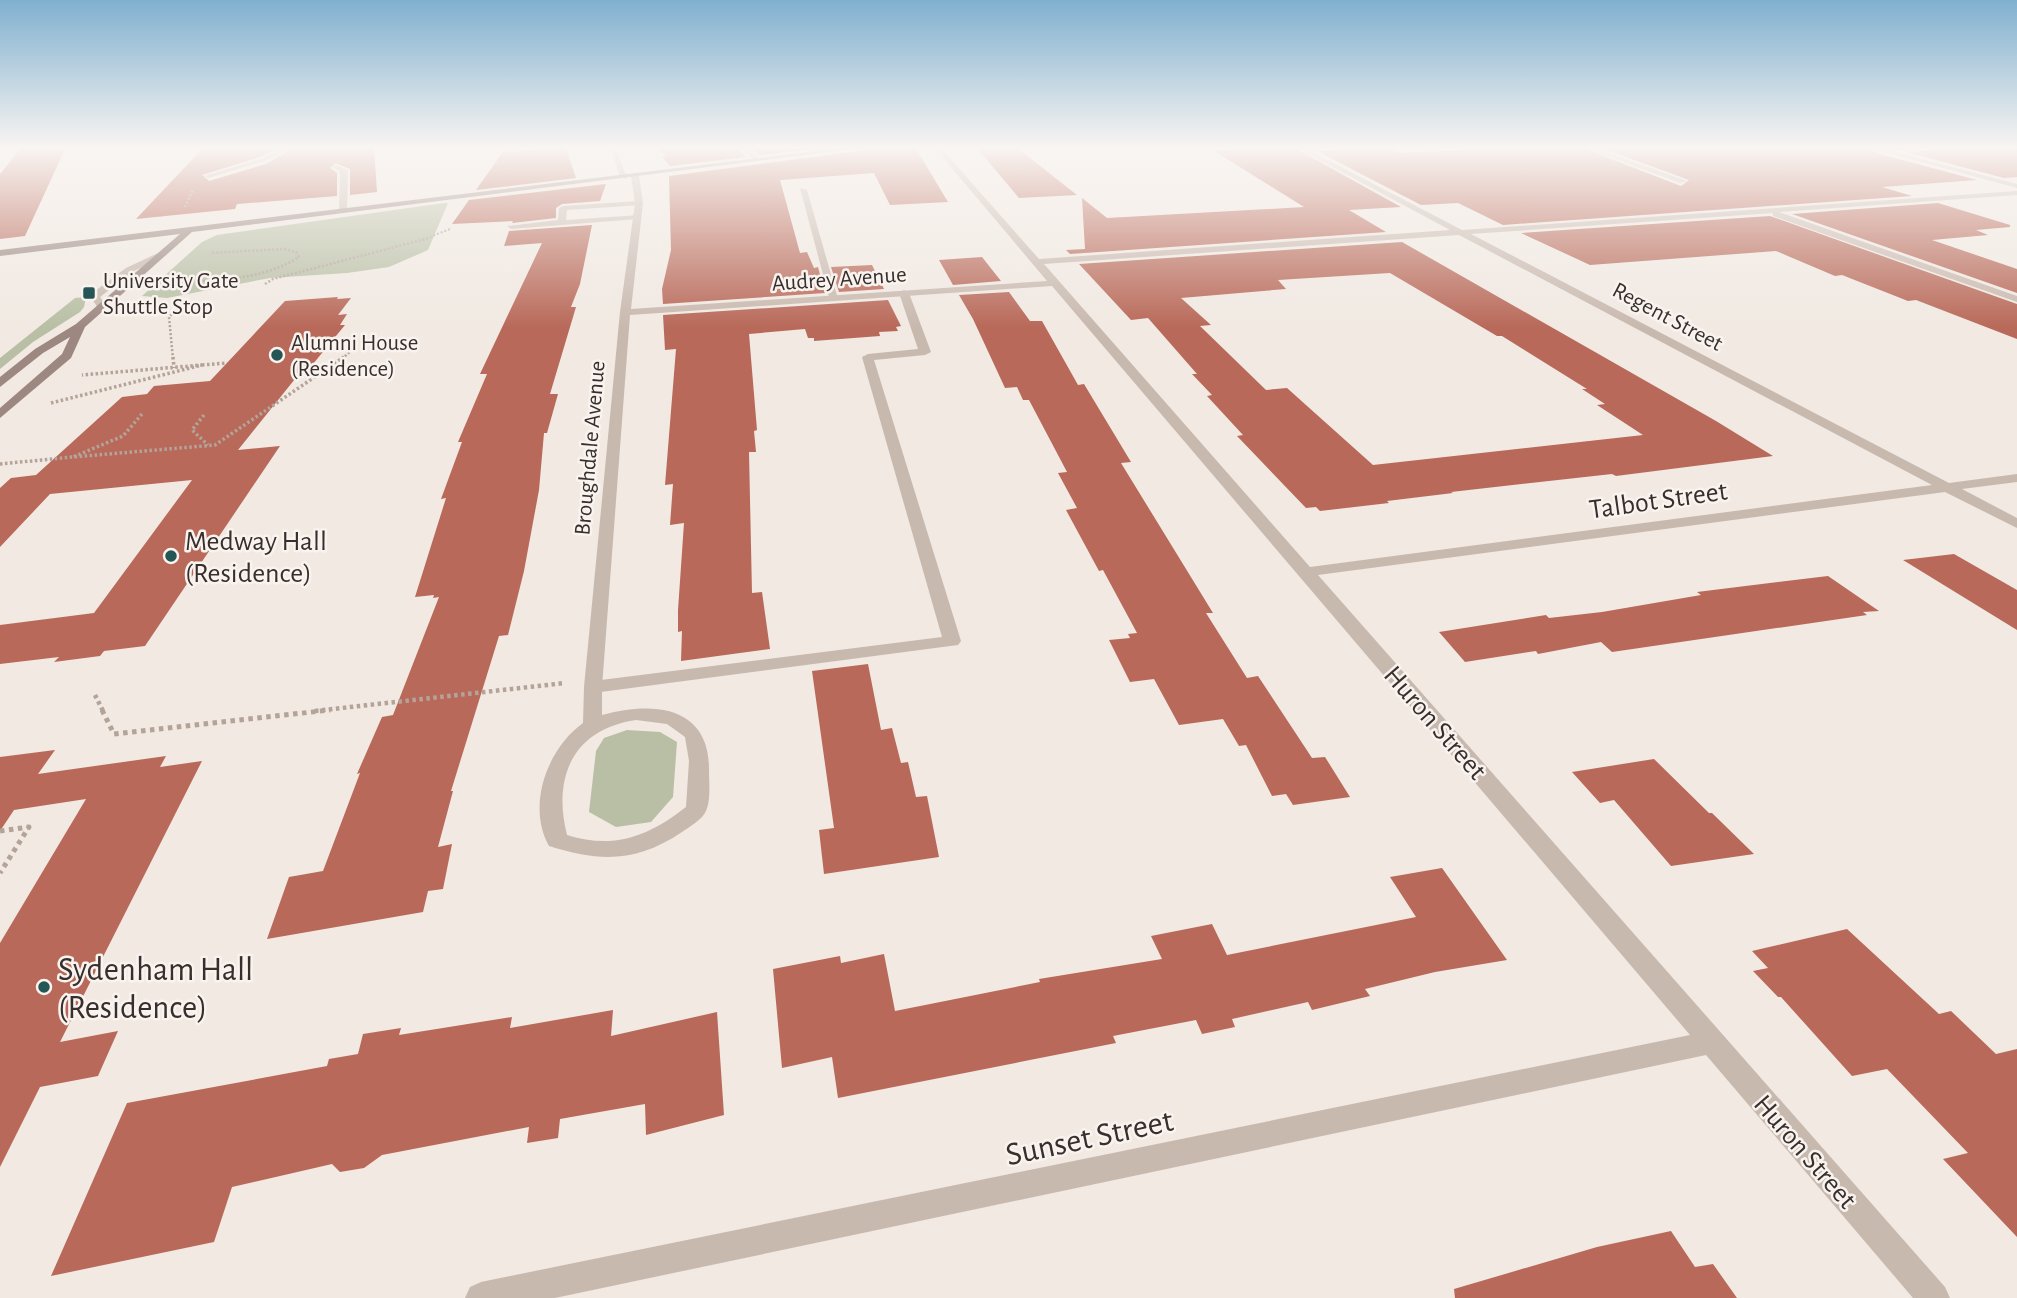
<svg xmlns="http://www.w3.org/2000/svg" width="2017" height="1298" font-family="'Alegreya Sans',sans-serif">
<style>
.green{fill:#b8bfa4}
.building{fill:#b86959;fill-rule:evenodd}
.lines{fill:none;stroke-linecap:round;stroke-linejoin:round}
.path-far4{stroke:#b4a399;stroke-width:2;stroke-dasharray:2 2;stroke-linecap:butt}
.path-far3{stroke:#b4a399;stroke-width:2.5;stroke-dasharray:2 2;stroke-linecap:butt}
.path-far2{stroke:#b4a399;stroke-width:3.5;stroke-dasharray:2.5 2.5;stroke-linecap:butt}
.path-far1{stroke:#b4a399;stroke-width:4.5;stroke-dasharray:3.5 3.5;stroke-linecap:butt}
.path{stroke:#b4a399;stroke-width:5;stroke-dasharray:4.5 4.5;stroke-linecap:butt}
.lane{fill:#c8b9af;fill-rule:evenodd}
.street{fill:#c8b9af;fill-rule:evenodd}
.secondary{fill:#9c8881;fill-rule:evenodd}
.poi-dot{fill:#265555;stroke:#f9f3ef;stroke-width:2.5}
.labels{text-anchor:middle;stroke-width:5;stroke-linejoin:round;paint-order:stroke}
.far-street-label{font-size:23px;fill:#382f2c;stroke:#f9f3ef}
.far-poi-label{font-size:23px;fill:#382f2c;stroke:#f9f3ef;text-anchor:start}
.street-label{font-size:28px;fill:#382f2c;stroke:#f9f3ef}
.poi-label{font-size:28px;fill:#382f2c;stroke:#f9f3ef;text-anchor:start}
.near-poi-label{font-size:33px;fill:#382f2c;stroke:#f9f3ef;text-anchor:start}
.near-street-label{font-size:33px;fill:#382f2c;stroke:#f9f3ef}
</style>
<rect width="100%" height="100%" fill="#f1e9e2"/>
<!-- green -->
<path class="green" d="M444,203h4l-20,47 -39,17 -42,6 -77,5 -103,20 -25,-2 60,-54 15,-7z
M86,297l-2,10 -4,5 -47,30 -33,27v-11l75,-60z
M627,730l33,2 17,10 -4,55 -22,25 -35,5 -27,-15 7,-61 8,-13z"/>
<!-- building -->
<path class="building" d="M22,147h44l-41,89 -25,3v-65z
M204,147h77l-21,10 -58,18 7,6 57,-17 30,-17h78l3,45 -27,3v-26l-15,-6 -5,5 7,5v23l-100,8 -2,5 -99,10z
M657,147h78l11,10 -76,9 -8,-9h4z
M748,147h83l-71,8z
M870,147h45l33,55 -58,3 -16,-32 -94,7 20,73 7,-1 7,16 4,-1 7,26 -162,11 -1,-15 9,-39 -2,-74 198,-26z
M976,147h40l61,48 -58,3z
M1293,147l108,60 -52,3 37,22 -316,22 -4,-4 19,-1 -3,-51 25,20 197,-11 -90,-56z
M1341,147h44l13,6 92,-4v-2h90l101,39 8,-6 -90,-33h264l17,7 97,26 -95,7 30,9 -409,29 -45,-22 -37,2 -104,-54 21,-1z
M1938,147h79v30l-13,1 -98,-26 29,-2z
M566,148l10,30 -100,12 27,-38z
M606,184l-6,17 -38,3 -6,4v10l-44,5 1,-2 -61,3 17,-24z
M1938,203l72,22v2l-34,3 12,5 -56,5 85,29v24l-225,-79z
M1770,216l247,88v35l-101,-39 -8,1 -66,-26 -7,1 -59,-25 -186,14 -69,-32z
M592,225l-12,59 -9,23h5l-26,87h8l-11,39h-3l-5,57 -15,81 -16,64 -9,1 -48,155h2l-15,56 14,-3 -9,45 -15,2 -5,21 -156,27 22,-62 34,-6 37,-98 -3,1 25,-57 11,-2 46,-118 -6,1 1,-3 -19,2 31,-99 -5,1 21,-57h-4l29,-68h-7l62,-131 -38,3 5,-15z
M1402,242l314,179 57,35 -157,20 -4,-2 -161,18 2,1 -66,8 2,2 -69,8 -4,-4 -10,1 -69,-72 6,-1 -36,-39 5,-1 -20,-21h5l-49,-56 -17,2 -52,-56zM1390,273l107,63h5l85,53h-5l23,15 -8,1 46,30 -270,30 -86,-77 -21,2 -66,-64 11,-1 -30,-27 105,-9 -8,-9z
M982,257l19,24 -48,4 -14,-25z
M872,265l12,24 -45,3 -8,-25z
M1009,292l21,29h12l36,64 6,-1 47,78 -10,1 92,150h-7l41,65 11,-2 54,82 13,-1 25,40 -57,8 -7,-11 -14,2 -26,-51 -7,1 -16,-27 -44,6 -25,-46 -24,3 -21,-42 21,-2 -2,-4 9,-1 -34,-63 -4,1 -33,-61 11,-2 -19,-35 9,-1 -38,-72h-6l-6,-13 -12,1 -32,-69 -14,-24z
M338,297l-1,2 14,-1 -13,17 9,-1 -7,11h5l-32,39h-6l-69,86 42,-4 -135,200 -41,5 -4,5 -46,6 5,-5 -59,7v-39l94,-12 98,-133 -142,14 -50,53v-59l11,-10 25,-3 86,-78 25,-3 7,-8 56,-5 75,-80z
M888,300l13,26 -5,1 2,4 -19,1 1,4 -66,5v-3h-6l-3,-9 -56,5 8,96 -3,1 2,21h-7l3,141 10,-1 8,57 -89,12 1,-30 -4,1v-22l6,-87 -14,2 3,-41 -8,1 11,-136 -11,1 -2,-35z
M1954,554l63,36v40l-114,-70z
M1828,576l51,35 -16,1 4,3 -255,37 -11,-10 -63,12 -2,-3 -71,11 -26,-30 107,-17 3,3 53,-6 99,-17 -4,-3z
M868,664l13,66 11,-2 9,35 7,-1 8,35 11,-1 12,61 -115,17 -5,-44 15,-2 -22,-157z
M55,750l-17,24 128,-18 -6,11 42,-6 -142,281 58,-11 -20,45 -58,11 -40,80v-224l86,-144 -72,11 -14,21v-74z
M1654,759l55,54h3l42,41 -83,12 -57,-66 -14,3 -28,-31z
M1442,868l65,92 -72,12 -70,17 5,7 -58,14 -4,-8 -76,17 3,8 -33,7 -6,-14 -83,16 3,7 -278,55 -6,-41 -50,11 -9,-99 67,-13 1,7 43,-9 11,57 145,-29 -1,-3 123,-20 -11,-23 61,-12 15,31 189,-38 -26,-40z
M1847,929l92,85 12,-3 45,43 21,-5v188l-74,-78 25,-6 -81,-84 -35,7 -71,-79h-3l-25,-26 15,-3 -16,-17z
M613,1010l-2,26 106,-24 7,103 -78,20 -1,-31 -85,15 -2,19 -31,5 2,-16 -147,28 -18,13 -24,4 -8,-8 -100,23 -18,55 -163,34 76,-173 200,-37 2,-7 29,-5 5,-20 38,-6 -2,7 113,-18 -2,11z
M1671,1231l24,36 18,-3 24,34h-282l-1,-9 143,-42z"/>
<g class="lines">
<!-- path-far4 -->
<path class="path-far4" d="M185,207l8,-17
M422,240l28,-11"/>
<!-- path-far3 -->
<path class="path-far3" d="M167,282c46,-2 92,0 132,-25l-3,-5 -12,-3 -74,4
M265,284l8,-5 156,-41
M173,359l-4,-42 14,-14
M342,359l13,-12"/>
<!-- path-far2 -->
<path class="path-far2" d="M173,357l1,11
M202,365l25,-2
M51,403l151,-38 -120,10
M142,414l-19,22 -50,21 142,-12 129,-88
M204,415l-12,15 16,15
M0,464l73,-7"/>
<!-- path-far1 -->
<path class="path-far1" d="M95,695l8,16
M315,711l250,-28"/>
<!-- path -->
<path class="path" d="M102,710l12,24 216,-24
M0,831l29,-4 -29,46"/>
<!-- lane -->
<path class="lane" d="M737,147h7l18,13 -6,1z
M1302,147h36l-38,3z
M1935,147l-54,5 -3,-2z
M336,165l12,5 -1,41 -4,2 -4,-2 1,-40 -8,-4z
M800,188l7,2 31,109 -9,-2z
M639,201l3,4 -75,5 -1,10 74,-5 -3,4 -126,10 -4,-3 51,-6 1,-12 4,-2z
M158,253l8,2 -34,17 -32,25 7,9 -9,2 -8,-12 1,-2 35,-26z
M904,290l5,3 22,59 -6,3 -51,5 87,281 -3,4 -365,48 -6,-2 -3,-4 9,-6 349,-44 -80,-280 6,-3 50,-5 -19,-56z"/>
<!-- street -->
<path class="street" d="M286,147h8l-29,14 -57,17 -4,-2 57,-17z
M610,147h6l11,32 -7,-2z
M934,147h6l99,112 411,-29 -155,-83h8l159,83 555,-39v4l-238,17 238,84v6l-244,-86v-3l-302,21 478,249 68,-9v8l-55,7 55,29v10l-72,-36 -627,83 627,712 5,11h-37l-207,-243 -1151,243h-90l5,-11 11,-5 1209,-247 -638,-749 -422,29 -28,372v28c50,-14 107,-10 107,54 0,13 2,31 -3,42 -4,9 -17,16 -24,21 -46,31 -82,30 -133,14 -23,-41 -1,-98 34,-123l1,-36 36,-375 15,-109 -4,-27 4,-2 4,2 4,27 -12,106 416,-28zM1459,235l473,250 -622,82 -266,-303zM636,720l31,4 18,13 4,24 -3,46c-37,29 -72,43 -119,28 -15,-59 7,-106 69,-115z
M1583,147h9l95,34 -7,2z
M1866,147h10l141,37v4z"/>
<!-- secondary -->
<path class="secondary" d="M850,147h17l-675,85 -107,95 -14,31 -71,60v-10l62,-54 8,-17 -27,16 -43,34v-10l35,-28 41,-25 104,-90 -180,22v-6z"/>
</g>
<!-- sky -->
<linearGradient id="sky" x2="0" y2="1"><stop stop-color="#80b0cf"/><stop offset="0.45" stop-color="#f9f5f2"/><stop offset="1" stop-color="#f9f5f2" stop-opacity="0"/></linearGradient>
<rect width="2017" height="328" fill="url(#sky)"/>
<!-- markers -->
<g class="poi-dot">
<rect x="82" y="286" width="14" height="14" rx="3.5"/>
<circle cx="277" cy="355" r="7"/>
<circle cx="171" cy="556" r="7"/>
<circle cx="44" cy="987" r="7"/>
</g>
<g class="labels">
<!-- far-street labels -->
<g class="far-street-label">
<text transform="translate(839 278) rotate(-4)" y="8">Audrey Avenue</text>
<text transform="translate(1668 316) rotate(28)" y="8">Regent Street</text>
<text transform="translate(589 448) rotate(-85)" y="8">Broughdale Avenue</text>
</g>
<!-- far-poi labels -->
<g class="far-poi-label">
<text x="103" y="288">University Gate<tspan x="103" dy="26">Shuttle Stop</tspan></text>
<text x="291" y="350">Alumni House<tspan x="291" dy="26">(Residence)</tspan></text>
</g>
<!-- street labels -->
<g class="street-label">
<text transform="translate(1658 499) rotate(-8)" y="10">Talbot Street</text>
<text transform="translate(1436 722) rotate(49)" y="10">Huron Street</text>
<text transform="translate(1806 1151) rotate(49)" y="10">Huron Street</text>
</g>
<!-- poi labels -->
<g class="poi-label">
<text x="185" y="550">Medway Hall<tspan x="185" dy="32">(Residence)</tspan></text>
</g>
<!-- near-poi labels -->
<g class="near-poi-label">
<text x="58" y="980">Sydenham Hall<tspan x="58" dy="38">(Residence)</tspan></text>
</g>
<!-- near-street labels -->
<g class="near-street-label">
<text transform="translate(1089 1136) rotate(-12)" y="12">Sunset Street</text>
</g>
</g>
</svg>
